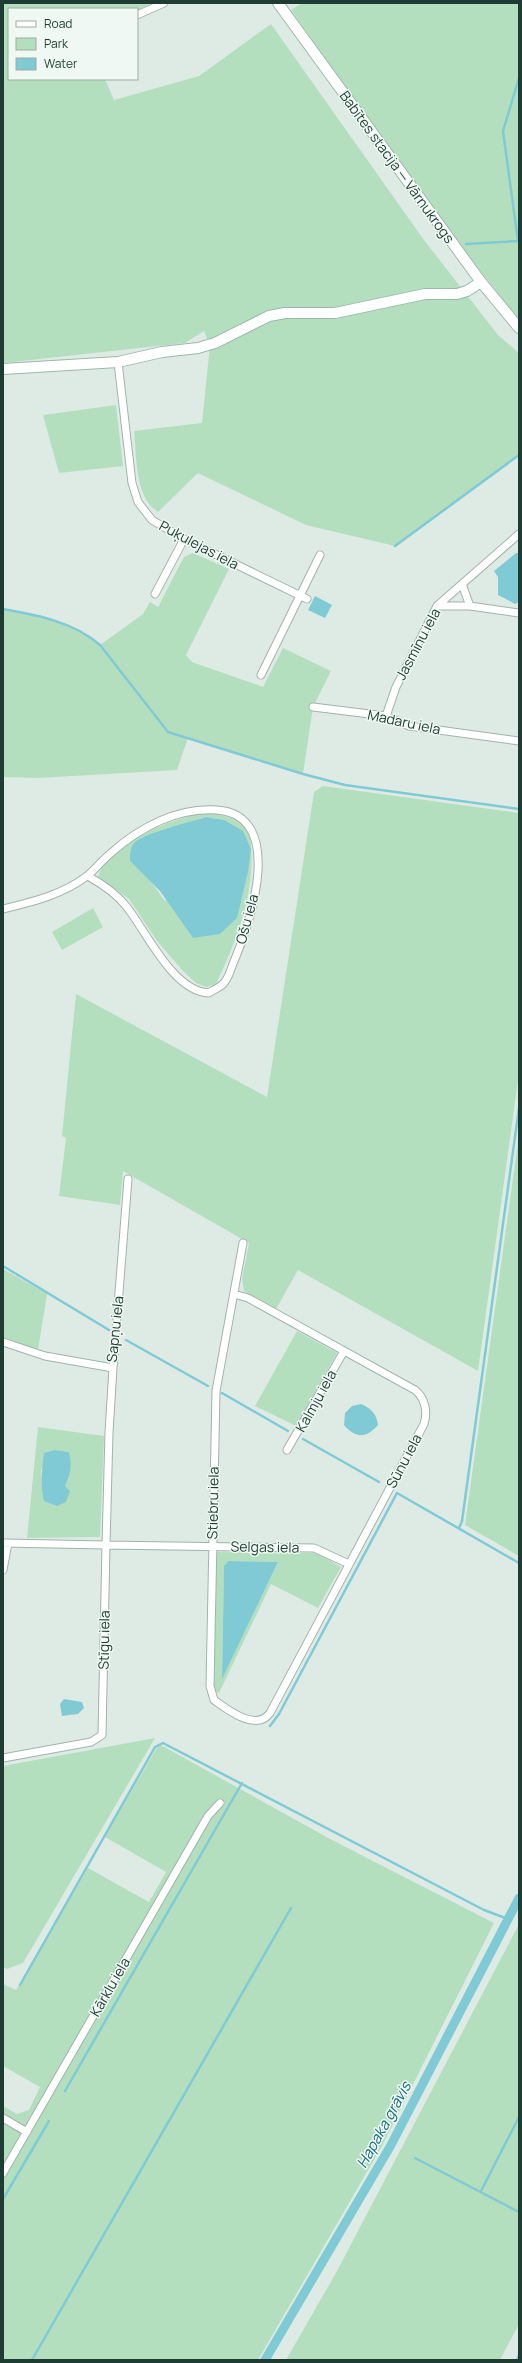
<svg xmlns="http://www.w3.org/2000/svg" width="522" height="2363" font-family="Manrope,sans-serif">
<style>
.green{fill:#b4dfbf;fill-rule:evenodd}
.water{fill:#80cad6}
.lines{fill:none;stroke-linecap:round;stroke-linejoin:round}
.stream{stroke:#80cad6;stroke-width:2.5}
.canal{stroke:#80cad6;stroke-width:9}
.street-casing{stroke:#a1b3ac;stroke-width:9}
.secondary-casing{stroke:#9cb8ad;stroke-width:12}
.street{stroke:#fff;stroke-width:7}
.secondary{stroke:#fff;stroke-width:10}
.labels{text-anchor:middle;stroke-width:3;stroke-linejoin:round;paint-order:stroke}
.street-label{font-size:14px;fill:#1e3c33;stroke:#eff8f3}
.water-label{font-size:15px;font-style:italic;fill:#146d7c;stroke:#eff8f3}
</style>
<rect width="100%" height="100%" fill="#deebe5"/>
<!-- green -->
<path class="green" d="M3,3h149l-15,7 -128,-1v70h96l9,21 85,-24 72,-52 153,216 74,95 21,18v102l-124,91 -89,-21 -108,-52 -40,39c-24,-15 -21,-56 -24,-81l68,-8 8,-78 -6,-14 -19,12 -182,20z
M302,3h217v317l-75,-95 -153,-215z
M116,405l7,61 -64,7 -16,-58z
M193,553l36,16 -43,86 6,7 71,25 20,-39 48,23 -18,36 -10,67 -115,-36 -11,32 -139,8 -35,-1v-168c34,6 70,13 97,36l43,-31 7,-12 8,5 26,-50z
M323,786l196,27v260l-41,298 -180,-101 -22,39 -32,-18 -2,-12 7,-36 -126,-72 -3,34 -61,-9 7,-58 -4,-2 14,-142 191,103 47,-305z
M216,812l26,10c3,7 9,15 9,23 4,49 -14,95 -35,139l-10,3 -10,-4 -13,-12 -26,-30 -28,-42 -31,-22c7,-29 58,-51 85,-59 10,-4 22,-4 33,-6zM206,817l18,3 -59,81 -18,-25 27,-48z
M93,908l10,19 -41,23 -10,-18z
M519,1135v421l-54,-31z
M3,1269l44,25 -9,56 -35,-13z
M297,1331l40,22 -41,73 -41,-20z
M38,1427l66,9 -4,101 -73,1zM55,1450l14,2c2,32 1,31 -25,49l-3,-31z
M216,1552l101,1 24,14 -23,41 -47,-24 -52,109 -5,-2zM228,1561l50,1 -56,116 2,-112z
M155,1738l-132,225 -16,6 -4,-2v-201z
M159,1744l173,96 162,83 -112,223 -124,214h-255v-254l14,8 12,-4 11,-23 -37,-21v-82l13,6 72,-122 61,34 17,-30 -61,-35z
M519,1924v400l-19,36h-214l51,-89z"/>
<!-- water -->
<path class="water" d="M516,553h3v49l-4,2 -17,-9v-18l-4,-6z
M315,596l17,9 -7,13 -17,-8z
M206,817l18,3 19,11 8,18 -3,23 -11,46 -17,16 -27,4 -33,-47 -30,-30c0,-6 0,-13 4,-18 10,-10 57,-21 72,-26z
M361,1404c11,5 15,9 17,21 -11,13 -22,14 -34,0l1,-12 7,-7z
M55,1450l14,2c3,13 2,22 -4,34l5,5 -4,11 -9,4 -13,-5c-4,-16 -2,-32 0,-48z
M228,1561l50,1 -56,117 2,-113z
M64,1699l18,3 2,6 -6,6 -16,2 -2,-12z"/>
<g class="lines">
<!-- stream -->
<path class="stream" d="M466,244l52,-3 -15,-110 16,-53
M395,546l124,-91
M3,609c34,6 71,13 97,36l68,87 135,42 42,11 174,24
M3,1266l106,64
M126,1340l82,46
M222,1393l66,38
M303,1439l76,43
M459,1528l3,-7 57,-413
M270,1726l9,-12 118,-221 122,70
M20,1985l135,-238 8,-4 321,167 24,9
M65,2091l177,-308
M415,2158l104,54
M481,2191l38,-74
M3,2199l46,-78
M32,2360l259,-452
M517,2360l2,-5"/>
<!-- canal -->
<path class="canal" d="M265,2360l126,-215 128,-247"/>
<!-- street casing -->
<g class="street-casing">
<path id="street" d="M137,15l27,-12
M118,362l14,121 6,19 14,18 32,19 123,60
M462,584l8,22
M155,594l29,-55
M437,606h33l49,7
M261,675l59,-120
M313,707l73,9 23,10 110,15
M386,716l10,-29 41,-81 82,-72
M3,909c29,-7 59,-14 84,-33 8,-6 15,-16 24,-23 28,-25 66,-46 106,-43 69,5 34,111 18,149 -4,8 -5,17 -11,24 -5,5 -10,7 -16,10 -36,-3 -61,-61 -82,-87 -10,-13 -24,-22 -38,-30
M234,1294l14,4 167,92c10,8 13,22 9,34l-154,289c-14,19 -42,-3 -56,-13l-4,-14 6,-295 27,-148
M3,1342l42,14 68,12 15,-189
M113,1368l-4,64 -3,113 208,3 35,16
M287,1450l57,-99
M3,1543l103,2 -4,190 -11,7 -88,16
M3,1570l5,-27
M3,2118l24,14
M3,2173l205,-357 12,-13"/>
</g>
<!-- secondary casing -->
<g class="secondary-casing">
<path id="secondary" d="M278,3l203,279 38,46
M3,369l115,-7 44,-10 36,-4 17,-5 54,-27 16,-3h50l90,-19h32l10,-3 14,-9"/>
</g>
<!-- street -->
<use href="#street" class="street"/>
<!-- secondary -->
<use href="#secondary" class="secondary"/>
</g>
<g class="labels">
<!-- street labels -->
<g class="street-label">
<text transform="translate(397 167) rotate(54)" y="5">Babītes stacija — Vārnukrogs</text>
<text transform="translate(199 545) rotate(28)" y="5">Puķulejas iela</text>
<text transform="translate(418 644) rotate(-62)" y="5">Jasmīnu iela</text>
<text transform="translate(404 722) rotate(12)" y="5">Madaru iela</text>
<text transform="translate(247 919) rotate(-75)" y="5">Ošu iela</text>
<text transform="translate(115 1329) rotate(-84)" y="5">Sapņu iela</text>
<text transform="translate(316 1401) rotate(-61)" y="5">Kalmju iela</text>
<text transform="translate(404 1461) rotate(-62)" y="5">Sūnu iela</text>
<text transform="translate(213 1503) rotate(-89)" y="5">Stiebru iela</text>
<text transform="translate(265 1547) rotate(1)" y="5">Selgas iela</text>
<text transform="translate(104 1640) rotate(-89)" y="5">Stīgu iela</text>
<text transform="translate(110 1987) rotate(-60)" y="5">Kārklu iela</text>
</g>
<!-- water labels -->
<g class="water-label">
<text transform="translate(384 2125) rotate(-61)" y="5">Hapaka grāvis</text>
</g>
</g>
<!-- border -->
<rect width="522" height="2363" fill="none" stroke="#1e3c33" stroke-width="8"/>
<!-- legend -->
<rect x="8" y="8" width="130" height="72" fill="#eff8f3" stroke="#9bada6"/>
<rect x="16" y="21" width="20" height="6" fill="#ffffff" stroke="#9bada6"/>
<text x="44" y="28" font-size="12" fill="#1e3c33">Road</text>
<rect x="16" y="38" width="20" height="12" fill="#b4dfbf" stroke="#9bada6"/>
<text x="44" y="48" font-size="12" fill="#1e3c33">Park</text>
<rect x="16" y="58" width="20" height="12" fill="#80cad6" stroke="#9bada6"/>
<text x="44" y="68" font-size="12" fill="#1e3c33">Water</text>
</svg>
